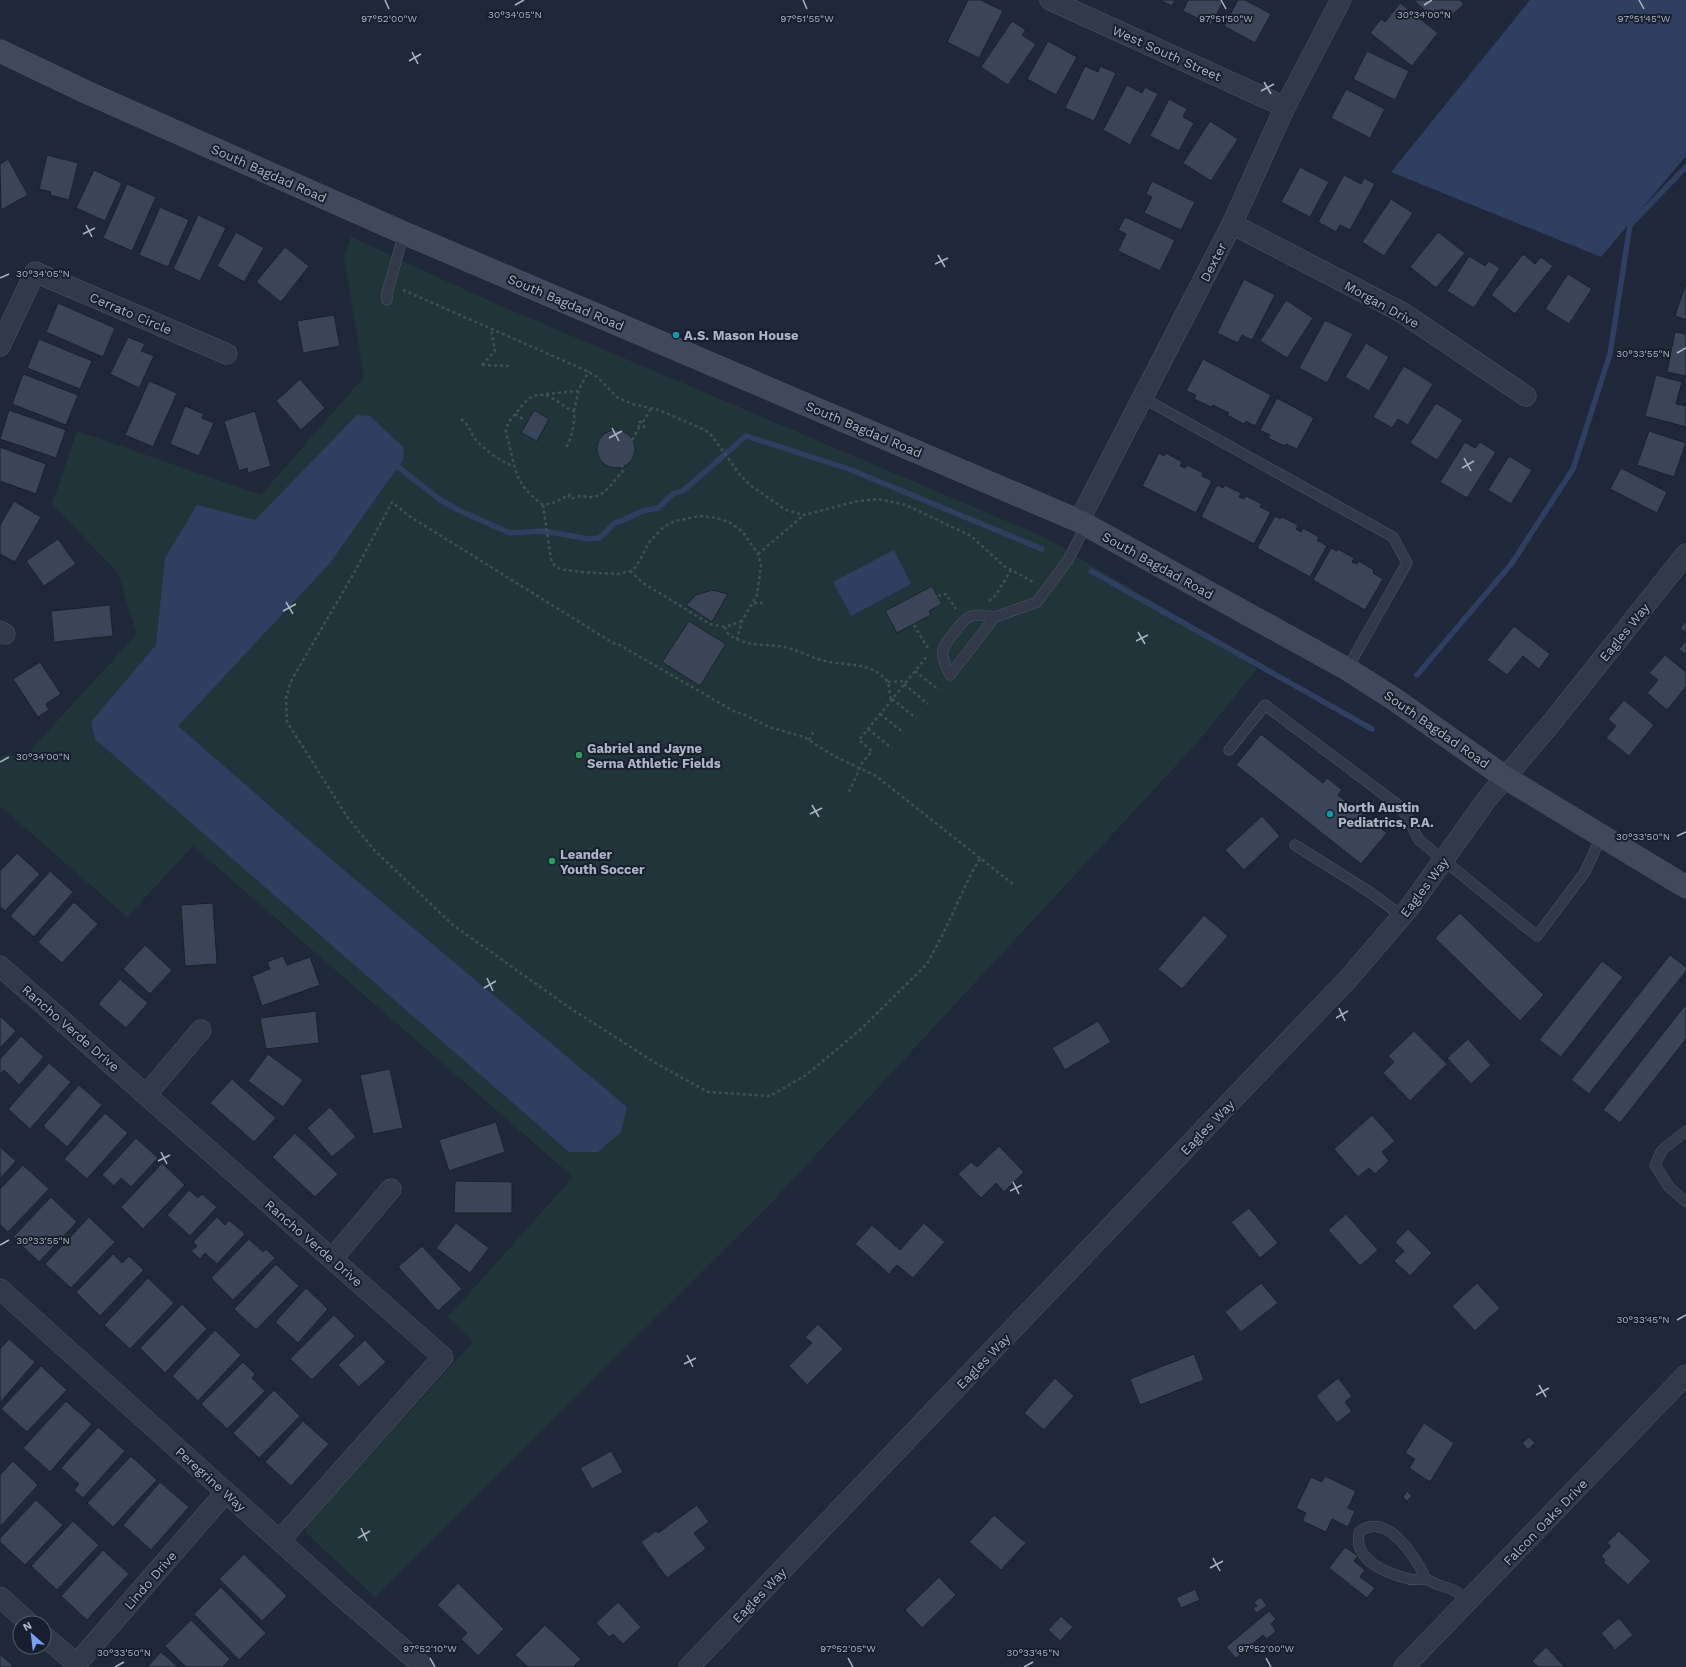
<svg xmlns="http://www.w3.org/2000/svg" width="1686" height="1667" font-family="'Work Sans',sans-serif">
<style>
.green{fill:#203539}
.water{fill:#2e3f5f}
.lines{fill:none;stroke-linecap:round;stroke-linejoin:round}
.stream{stroke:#2e3f5f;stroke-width:5.5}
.building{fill:#3a4559;stroke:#19212f}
.service-casing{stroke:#4f5767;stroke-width:11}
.minor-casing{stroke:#4f5767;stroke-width:21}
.secondary-casing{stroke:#4f5767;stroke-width:23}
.path{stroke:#3d5257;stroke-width:2.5;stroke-dasharray:3 3;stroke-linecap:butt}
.service{stroke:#323a49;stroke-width:10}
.minor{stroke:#323a49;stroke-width:20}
.secondary{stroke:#3f485c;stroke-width:22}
.ticks{fill:none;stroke:#acb4c6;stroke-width:1.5}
.culture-dot{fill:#0f9aa8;stroke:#171f2d;stroke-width:1.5}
.leisure-dot{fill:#2e9e5b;stroke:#171f2d;stroke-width:1.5}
.labels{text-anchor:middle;stroke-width:4;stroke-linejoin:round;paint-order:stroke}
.street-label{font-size:13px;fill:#acb4c6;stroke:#171f2d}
.poi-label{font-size:13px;font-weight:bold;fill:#acb4c6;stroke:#171f2d;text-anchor:start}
.ticks-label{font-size:10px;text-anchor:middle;fill:#acb4c6;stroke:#171f2d;stroke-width:4;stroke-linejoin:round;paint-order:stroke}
</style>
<rect width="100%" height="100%" fill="#1e2838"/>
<!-- green -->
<path class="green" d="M351,237l134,62 559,238 137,81 76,51 -61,75 -423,457 -398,396 -69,-64 1,-8 166,-183 -25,-25 125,-140 -380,-331 -66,71 -127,-111v-50l26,-1 111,-121 -19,-61 -66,-69 25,-73 184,64 103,-118 -20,-121z"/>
<!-- water -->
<path class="water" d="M1530,0h156v156l-85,101 -210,-85z
M357,415l13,1 34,32 -1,12 -73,103 -152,163 154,134 295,247 -6,25 -23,20h-29l-474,-413 -4,-17 65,-77 9,-87 32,-53 58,15z
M894,550l17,34 -60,32 -18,-34z"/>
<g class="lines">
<!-- stream -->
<path class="stream" d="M398,467l41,32 19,11 52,23 33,-2 46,8 10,-1 16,-15 8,-3 20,-9 15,-3 15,-14 9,-3 8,-6 56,-49 103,33 193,80
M1091,571l281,158
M1417,675l95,-112 61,-94 37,-115 20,-129 56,-58"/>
</g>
<!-- building -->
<path class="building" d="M968,0h13l22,11 -24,47 -32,-16z
M1160,0h15l-3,6z
M1188,0h36l-13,25 -28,-14z
M1238,0h7l26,14 -16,29 -31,-17z
M1414,0h46l4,4 -14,13 -6,-6 -9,10z
M1400,3l38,30 -26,33 -42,-33 11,-14 4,3z
M1012,21l14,9 -4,5 14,9 -28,41 -27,-18z
M1048,41l29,16 -21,38 -29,-16z
M1367,51l42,20 -14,29 -42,-21z
M1085,66l13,6 2,-6 16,7 -22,48 -29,-13z
M1127,85l15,8 3,-6 13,7 -28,51 -27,-15z
M1346,89l39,20 -15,29 -39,-20z
M1169,99l18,10 -4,8 11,6 -15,28 -29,-15z
M1210,121l28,18 -27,42 -28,-18z
M47,155l31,8 -9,37 -19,-5 1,-3 -12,-3z
M8,159l20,36 -27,15 -1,-46z
M1300,167l29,15 -19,35 -29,-15z
M94,170l28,13 -17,38 -29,-13z
M1344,175l17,9 3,-6 11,6 -25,46 -10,-5 -4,7 -18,-10z
M1152,181l43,21 -14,28 -37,-17 8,-16 -6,-3z
M127,184l29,13 -24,54 -29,-13z
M1391,199l22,14 -29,43 -22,-14z
M160,207l29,13 -21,47 -29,-12z
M198,215l28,13 -26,53 -27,-12z
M1125,217l50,23 -15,31 -42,-20 8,-17 -8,-4z
M236,232l28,16 -20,34 -27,-16z
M1438,232l27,21 -29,35 -26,-21z
M285,247l24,19 -28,36 -25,-20z
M1523,254l12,10 6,-7 12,9 -38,48 -24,-19z
M1469,256l16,10 4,-5 11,7 -26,40 -27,-17z
M1568,274l24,15 -23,35 -24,-15z
M1244,279l31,16 -23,45 -10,-5 -4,8 -21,-10z
M1686,283v37l-11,-4z
M1286,300l27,18 -26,40 -27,-17z
M58,303l57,25 -12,29 -57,-25z
M334,315l6,31 -37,7 -6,-32z
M1325,320l28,14 -26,49 -28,-15z
M1675,332l11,2v42l-19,-4z
M128,337l17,7 -4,7 13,5 -15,32 -29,-14z
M39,339l53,22 -12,28 -53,-21z
M1366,343l23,14 -20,34 -24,-14z
M1203,359l68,36 -16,31 -9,-5 -2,3 -17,-9 2,-2 -16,-8 -2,2 -17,-8 2,-4 -10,-4z
M1404,366l29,18 -25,41 -10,-6 -6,9 -19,-11z
M23,374l55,21 -12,30 -54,-21z
M1656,375l26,7 -6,22 10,2v21l-41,-11z
M300,379l25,29 -24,22 -25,-29z
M149,381l28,12 -24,54 -28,-12z
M1277,398l37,20 -17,31 -11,-5 -1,2 -17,-8 2,-3 -10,-5z
M1436,403l27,17 -26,40 -27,-17z
M185,406l19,8 -2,4 12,5 -15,33 -29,-12z
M9,410l57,20 -10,28 -56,-19z
M534,410l15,9 -12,22 -16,-8z
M255,411l16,55 -23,7 -1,-5 -8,3 -15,-50z
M597 449a19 19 0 1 1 38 0a19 19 0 1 1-38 0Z
M1649,431l37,12 -12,34 -37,-12z
M1465,442l10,6 5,-6 16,10 -29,46 -27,-16z
M0,447l46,17 -10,30 -36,-13z
M1159,453l5,3 2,-3 16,9 -2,4 5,2 2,-3 16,8 -1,3 10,5 -16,32 -54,-27z
M1509,456l23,14 -21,34 -23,-14z
M1621,468l46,24 -10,21 -47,-24z
M1217,485l6,3 2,-3 16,8 -2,4 5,2 2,-3 16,8 -2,3 11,5 -17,32 -53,-27z
M14,501l27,16 -26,45 -15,-8v-29z
M1275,516l5,3 2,-2 16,8 -2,4 5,3 2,-4 16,9 -2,3 10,6 -17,31 -53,-29z
M58,539l18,25 -32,22 -18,-25z
M1331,548l6,3 1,-2 16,9 -2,4 5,2 2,-3 15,9 -1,3 10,6 -18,31 -52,-30z
M932,586l10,18 -13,7 2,4 -34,18 -12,-22z
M712,590l16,4 -16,28 -26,-17 10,-10z
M110,605l3,31 -59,6 -3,-31z
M689,621l37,23 -26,42 -38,-24z
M1686,621v12l-6,-5z
M1514,626l36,28 -11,15 -16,-13 -16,19 -20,-15z
M1686,640v15l-7,-6z
M1665,655l21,17v15l-19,23 -20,-17 11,-13 -9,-7z
M40,662l21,32 -15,10 3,6 -11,7 -25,-38z
M1624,700l30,25 -25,31 -23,-18 10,-12 -8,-7z
M1261,734l62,49 4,-5 15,12 -4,5 49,38 -26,31 -125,-99z
M1262,816l18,20 -36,34 -19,-20z
M17,853l23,21 -35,37 -5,-4v-36z
M50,871l23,21 -39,45 -24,-21z
M74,902l24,22 -36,39 -24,-21z
M213,903l4,61 -32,2 -4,-61z
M1460,913l84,82 -24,26 -85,-83z
M1204,915l24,21 -46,53 -24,-20z
M145,945l27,25 -22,24 -27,-25z
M1670,955l16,12v4l-97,123 -18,-14z
M283,956l4,9 23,-8 10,28 -58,21 -10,-30 18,-7 -3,-7z
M1602,961l21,16 -62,80 -22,-17z
M120,979l28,24 -22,25 -28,-24z
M1686,1004v35l-66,84 -17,-13z
M316,1011l3,32 -53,6 -6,-31z
M0,1016l16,15 -16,17z
M1098,1021l13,21 -46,28 -13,-22z
M1414,1031l33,33 -37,37 -27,-28 11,-11 -6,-6z
M21,1036l23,21 -25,28 -15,-15 -4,4v-15z
M1468,1039l23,26 -20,19 -24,-26z
M268,1054l35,26 -20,27 -35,-26z
M49,1063l22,19 -41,47 -22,-20z
M390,1069l13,59 -30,6 -13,-59z
M232,1079l44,39 -22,24 -44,-39z
M79,1085l23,20 -35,42 -24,-21z
M330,1107l26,30 -24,20 -25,-29z
M105,1113l23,20 -41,46 -23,-20z
M1372,1115l23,26 -13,11 7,9 -14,13 -6,-6 -11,9 -24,-28z
M496,1122l9,30 -56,19 -10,-31z
M295,1133l43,41 -23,23 -43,-40z
M136,1138l22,20 -27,29 -10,-9 -7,8 -12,-11z
M999,1146l25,26 -20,20 -8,-9 -15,15 -23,-24 13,-12 6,5z
M0,1147l16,14 -16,18z
M162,1163l23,22 -42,44 -22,-22z
M23,1165l26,24 -41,43 -8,-7v-36z
M455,1181l57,1v31h-58z
M189,1190l9,8 4,-4 15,13 -27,29 -23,-21z
M51,1197l26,25 -38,40 -26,-25z
M1249,1208l29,35 -18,15 -29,-36z
M1346,1214l32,36 -18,16 -32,-36z
M89,1217l26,25 -44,46 -26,-24z
M217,1217l8,8 4,-5 16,14 -28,30 -12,-11 -5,6 -9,-8 6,-5 -4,-4z
M456,1223l33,25 -19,25 -34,-25z
M924,1223l21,19 -32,36 -16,-13 -8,9 -34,-30 17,-19 28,25z
M1408,1229l24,24 -22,23 -16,-15 10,-10 -9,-9z
M249,1239l14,13 3,-3 9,9 -42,42 -22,-22z
M422,1246l40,43 -24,22 -40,-44z
M113,1254l9,9 7,-7 15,14 -44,46 -24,-24z
M276,1264l23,22 -43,44 -22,-21z
M148,1278l26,25 -44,46 -26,-24z
M1261,1283l17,20 -37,29 -16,-20z
M1477,1283l23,25 -25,23 -23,-25z
M306,1288l22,21 -30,34 -23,-21z
M182,1304l25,25 -42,44 -25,-25z
M334,1315l21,21 -43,44 -22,-21z
M818,1324l25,25 -36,36 -18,-19 23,-23 -7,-6z
M215,1330l26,25 -43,46 -26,-25z
M9,1339l26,23 -35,41v-54z
M365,1340l21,22 -27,25 -21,-22z
M1194,1354l10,26 -64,25 -10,-26z
M243,1362l12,12 -3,4 13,13 -38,38 -26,-25z
M41,1366l26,24 -40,42 -26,-23z
M1055,1378l19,18 -30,34 -20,-17z
M1338,1378l14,18 -7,6 7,9 -15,12 -21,-27z
M274,1390l26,26 -41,42 -26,-25z
M66,1401l26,23 -42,48 -27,-24z
M303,1421l26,23 -38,42 -26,-24z
M1424,1423l30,20 -24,39 -21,-14 6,-9 -10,-6z
M98,1427l27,24 -42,47 -9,-8 5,-6 -18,-16z
M1529,1437l6,6 -7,7 -6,-7z
M611,1451l12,21 -31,17 -12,-21z
M131,1456l26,24 -44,47 -26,-24z
M13,1461l25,24 -38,42v-52z
M1325,1476l31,15 -8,17 7,3 -7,16 -16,-8 -6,13 -24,-11 4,-8 -10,-5 15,-31 11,5z
M160,1482l29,25 -38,43 -28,-25z
M1407,1491l5,5 -5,5 -4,-4z
M36,1500l27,25 -38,40 -25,-23v-4z
M697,1505l12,17 -15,11 12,16 -39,29 -26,-36 15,-11 2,2z
M994,1515l32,28 -25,27 -32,-28z
M73,1521l26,24 -42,45 -26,-24z
M1619,1531l32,30 -23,24 -25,-23 2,-2 -4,-4 10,-10 -4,-3z
M1345,1547l13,9 -4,5 11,9 -5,7 15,11 -8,10 -38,-30z
M103,1550l26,24 -42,46 -26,-24z
M244,1554l43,42 -25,25 -43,-42z
M939,1577l17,18 -34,33 -17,-18z
M458,1583l46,46 -26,27 -17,-17 6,-6 -30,-28z
M221,1587l45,46 -27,27 -45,-46z
M1195,1589l5,11 -19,8 -5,-10z
M1261,1597l6,9 -11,7 -3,-5 4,-2 -3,-4z
M618,1602l23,25 -18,17 -10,-10 -4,3 -13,-14z
M1269,1611l7,8 -5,5 5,7 -9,8 -4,-4 -27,23 -10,-11z
M1061,1616l12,11 -13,14 -12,-11z
M1619,1618l14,17 -18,15 -14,-17z
M191,1620l39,39 -7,8h-37l-21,-21z
M545,1625l36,34 -8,8h-45l-13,-12z
M1546,1647l19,20h-27l-6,-6z
M161,1652l17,15h-31z
M0,1654l14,13h-14z"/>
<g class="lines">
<!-- service casing -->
<g class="service-casing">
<path id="service" d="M387,300v-7l17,-60
M1143,398l250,139 14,26 -60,106
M995,617c-7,-1 -17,-3 -24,-1 -6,2 -10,8 -14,13 -16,19 -19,24 -7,46l45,-58 42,-15 31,-42 18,-35
M1229,750l36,-45 133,100 8,10 13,25 118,96 48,-64 17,-37
M1295,845l73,46 34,25
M1686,1131l-24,19 -7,15 14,22 17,15
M1426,1579c-10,-21 -39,-69 -67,-47 -6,29 27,41 50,47 5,1 11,0 16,0 4,1 7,3 11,5 15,5 21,6 33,17"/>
</g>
<!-- minor casing -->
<g class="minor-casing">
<path id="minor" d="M1050,0l235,107
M1232,224l171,89 123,83
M0,346l35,-74 192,82
M1079,521l153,-297 53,-117 56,-107
M0,631l5,3
M0,966l443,391 -163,183
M146,1095l55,-65
M332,1259l59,-70
M0,1289l339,305 85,73
M0,1597l29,26
M44,1636l33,28
M74,1667l152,-175
M689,1667l659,-688 61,-71 78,-109 66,-78 133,-167
M1404,1667l282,-292"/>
</g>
<!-- secondary casing -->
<g class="secondary-casing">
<path id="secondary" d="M0,51l86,41 318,141 675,288 268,148 47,30 112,79 180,109"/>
</g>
<!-- path -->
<path class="path" d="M403,290l184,81 10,6 20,20 15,7 27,6 46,20 7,6 28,39 10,10 36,25 18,5 54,-14 20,-2 28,6 65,31 33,30 29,16
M482,365l13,-14 -4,-22
M482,365l30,1
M546,394l32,-3
M574,411l5,-22 10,-18
M515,414l8,5
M461,419c11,9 8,12 14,20 8,9 28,25 39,27
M639,428l-1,-4 1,-2h4
M632,440l7,-12 5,-1 -1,-5 8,-14
M571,494l-18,9 -10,2 8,54 3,6 6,4 21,3 37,2 12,-3 6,-4 14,-26 15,-15 10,-5 25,-5 16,2 13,4 9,6 7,7 13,19 3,11 -4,30 -15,26 -5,18
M568,495l3,4c12,-6 12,-1 21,-2 13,0 23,-18 31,-26l-1,-6
M543,505c-32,-24 -26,-36 -37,-72 -1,-7 6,-16 11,-21 14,-19 23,-23 43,-9 5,3 8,7 14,8 1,12 -2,26 -8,37
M758,554l46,-39
M630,571l13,12 67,41 15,3
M938,596l8,-2 10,15
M989,601l7,-6 15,-25
M754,603h9
M742,621l-17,6 1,5c16,14 32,12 51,14 16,1 29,10 44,14 23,7 49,0 66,21 3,5 2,13 4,18
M914,625l15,25
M915,671l24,19
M888,682l19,-1
M904,684l24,20
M892,699l24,19
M880,714l24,19
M868,729l24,19
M809,740l6,-11
M849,792l13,-29 10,-12 -13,-11 69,-85
M980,859l-8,13 -30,64 -15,28 -66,65 -55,46 -36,21 -62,-4 -51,-28 -87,-56 -117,-83 -78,-74 -27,-33 -61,-96 -1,-24 5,-17 63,-108 38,-71 17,14 204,127 5,1 119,69h4l28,14 35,10 30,19 42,20 137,108"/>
<!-- service -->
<use href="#service" class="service"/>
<!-- minor -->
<use href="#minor" class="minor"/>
<!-- secondary -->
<use href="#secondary" class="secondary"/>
</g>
<!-- ticks -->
<path class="ticks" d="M385,0l4,9M803,0l4,9M1221,0l5,9M1639,0l5,9M515,5l9,-5M1424,5l8,-5M412,52l6,12M409,61l12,-7M1264,82l7,12M1261,91l13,-7M86,225l6,12M83,234l12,-6M938,255l7,12M935,264l13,-6M0,278l9,-4M1677,353l9,-5M612,428l7,13M609,438l13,-7M1464,458l7,13M1462,468l12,-7M286,602l7,12M283,611l13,-7M1138,632l7,12M1136,641l12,-6M0,762l9,-5M812,805l7,12M810,814l12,-6M1677,836l9,-4M487,978l6,13M484,988l12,-7M1339,1008l6,13M1336,1018l12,-7M161,1152l6,12M158,1161l12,-6M1013,1182l6,12M1010,1191l12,-6M0,1245l9,-5M1677,1320l9,-5M687,1355l6,12M684,1364l12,-6M1539,1385l7,12M1536,1395l13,-7M361,1528l6,13M358,1538l12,-7M1213,1558l7,13M1210,1568l13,-7M430,1658l5,9M848,1658l5,9M1266,1658l5,9M115,1667l9,-5M1024,1667l9,-5"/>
<!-- markers -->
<g class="culture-dot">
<circle cx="676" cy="335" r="4"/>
<circle cx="1330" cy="814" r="4"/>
</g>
<g class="leisure-dot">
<circle cx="579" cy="755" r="4"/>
<circle cx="552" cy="861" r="4"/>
</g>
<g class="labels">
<!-- street labels -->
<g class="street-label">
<text transform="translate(1167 53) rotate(24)" y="5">West South Street</text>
<text transform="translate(269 173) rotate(24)" y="5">South Bagdad Road</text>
<text transform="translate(1213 262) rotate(-63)" y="5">Dexter</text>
<text transform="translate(566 302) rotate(23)" y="5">South Bagdad Road</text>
<text transform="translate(1382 304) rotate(29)" y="5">Morgan Drive</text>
<text transform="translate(131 313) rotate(23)" y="5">Cerrato Circle</text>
<text transform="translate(864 429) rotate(23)" y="5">South Bagdad Road</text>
<text transform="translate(1158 565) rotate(29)" y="5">South Bagdad Road</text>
<text transform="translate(1624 632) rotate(-51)" y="5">Eagles Way</text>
<text transform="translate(1437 729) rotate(35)" y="5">South Bagdad Road</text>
<text transform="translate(1424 887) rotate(-53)" y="5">Eagles Way</text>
<text transform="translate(71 1028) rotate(41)" y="5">Rancho Verde Drive</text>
<text transform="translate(1207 1127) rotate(-46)" y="5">Eagles Way</text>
<text transform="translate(314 1243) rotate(41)" y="5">Rancho Verde Drive</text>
<text transform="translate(983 1361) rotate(-46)" y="5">Eagles Way</text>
<text transform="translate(211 1479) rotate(42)" y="5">Peregrine Way</text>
<text transform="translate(1545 1522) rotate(-46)" y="5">Falcon Oaks Drive</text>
<text transform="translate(150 1580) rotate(-49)" y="5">Lindo Drive</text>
<text transform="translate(759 1595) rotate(-46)" y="5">Eagles Way</text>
</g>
<!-- poi labels -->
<g class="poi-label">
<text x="684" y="340">A.S. Mason House</text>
<text x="587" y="753">Gabriel and Jayne<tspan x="587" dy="15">Serna Athletic Fields</tspan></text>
<text x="1338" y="812">North Austin<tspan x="1338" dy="15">Pediatrics, P.A.</tspan></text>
<text x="560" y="859">Leander<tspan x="560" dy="15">Youth Soccer</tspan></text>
</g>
</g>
<g class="ticks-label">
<text x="515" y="18">30°34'05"N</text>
<text x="1424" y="18">30°34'00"N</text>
<text x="389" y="22">97°52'00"W</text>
<text x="807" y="22">97°51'55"W</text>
<text x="1226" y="22">97°51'50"W</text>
<text x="1644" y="22">97°51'45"W</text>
<text x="43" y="277">30°34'05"N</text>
<text x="1643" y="357">30°33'55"N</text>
<text x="43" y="760">30°34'00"N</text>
<text x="1643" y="840">30°33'50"N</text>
<text x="43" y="1244">30°33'55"N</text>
<text x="1643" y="1323">30°33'45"N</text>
<text x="430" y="1652">97°52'10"W</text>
<text x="848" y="1652">97°52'05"W</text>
<text x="1266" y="1652">97°52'00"W</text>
<text x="124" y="1656">30°33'50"N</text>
<text x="1033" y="1656">30°33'45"N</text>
</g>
<!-- north arrow -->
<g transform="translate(32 1635) rotate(332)"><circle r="19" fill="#171f2d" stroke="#535b6a"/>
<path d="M0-3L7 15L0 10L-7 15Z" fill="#77a3ff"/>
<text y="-6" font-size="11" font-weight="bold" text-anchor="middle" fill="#acb4c6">N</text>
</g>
</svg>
